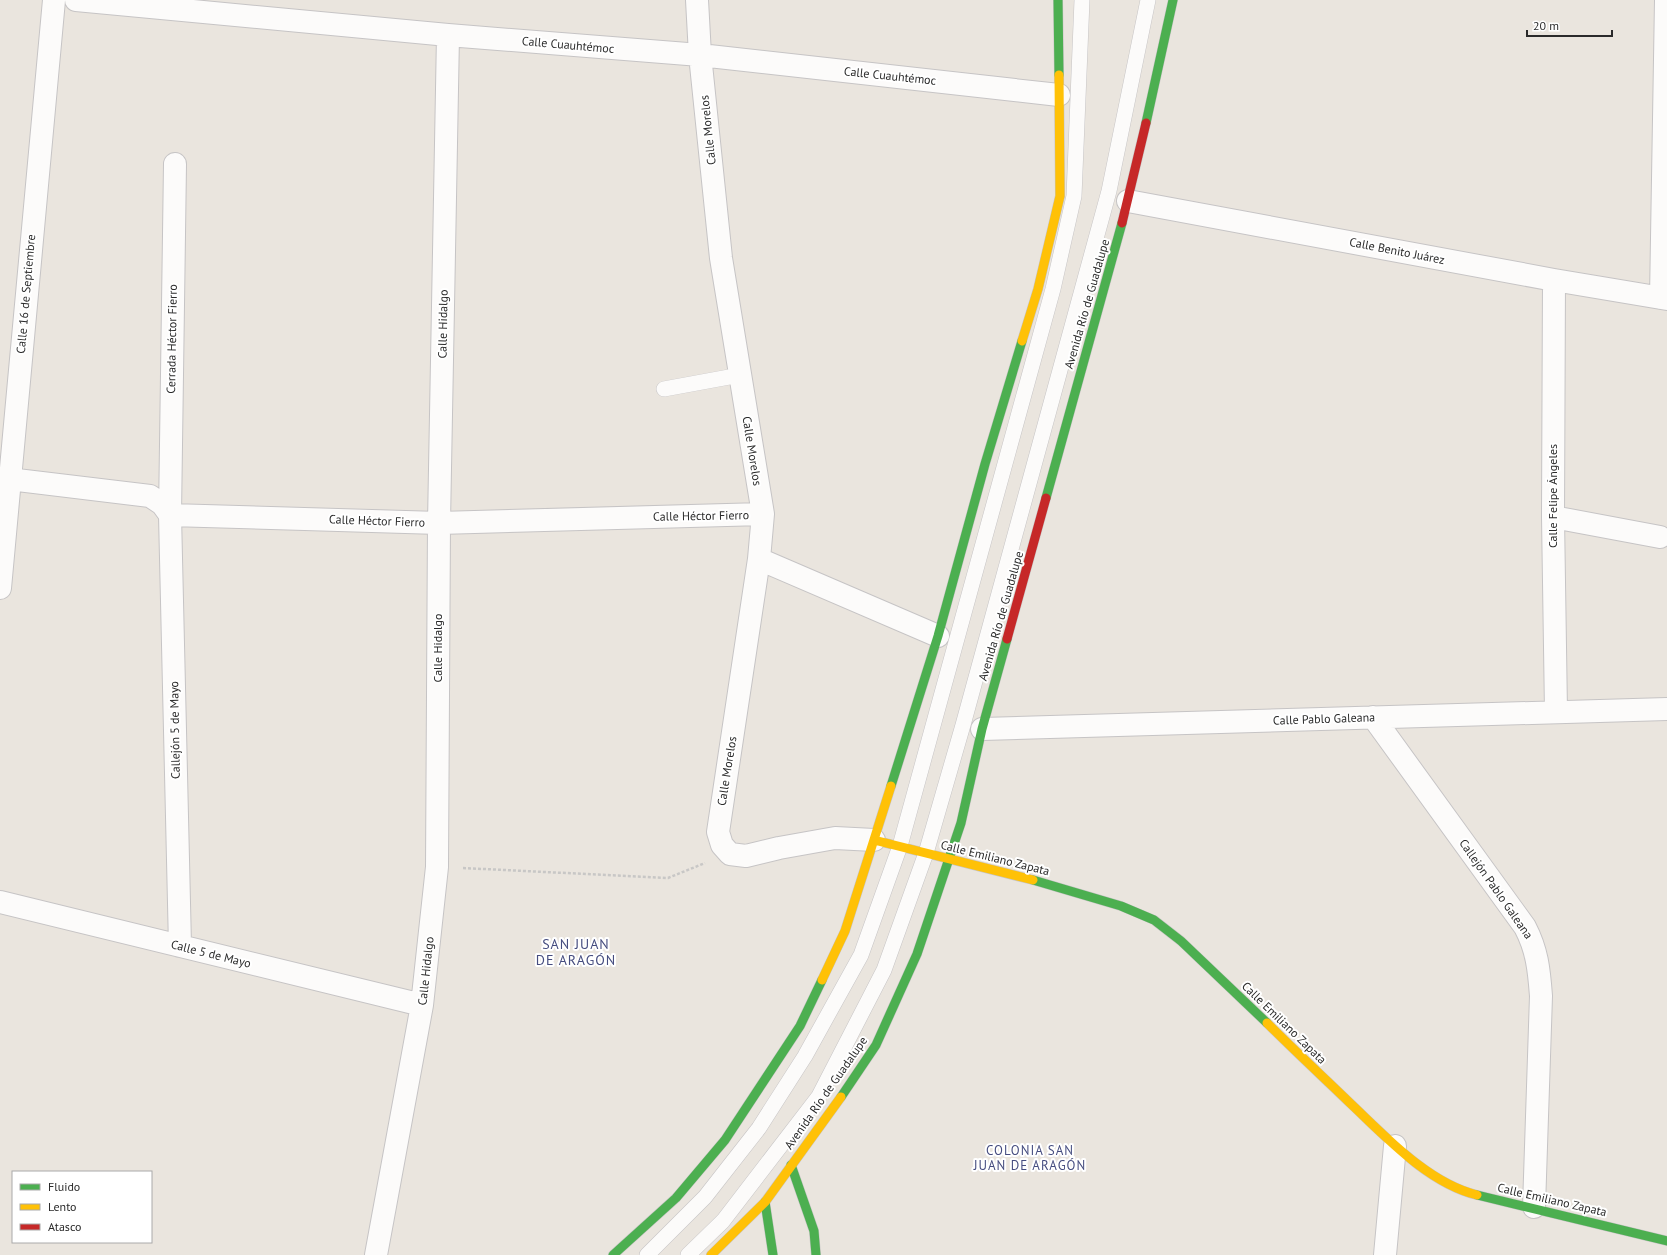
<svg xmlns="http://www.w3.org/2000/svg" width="1667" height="1255" font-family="'PT Sans',sans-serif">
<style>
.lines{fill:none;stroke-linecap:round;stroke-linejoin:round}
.lane-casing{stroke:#c6c4c5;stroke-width:16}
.street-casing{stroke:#c6c4c5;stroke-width:24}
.fast-casing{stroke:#c6c4c5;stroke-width:10}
.slow-casing{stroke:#c6c4c5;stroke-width:10}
.jam-casing{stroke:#c6c4c5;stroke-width:10}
.path{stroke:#c8c7c6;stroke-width:2.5;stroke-dasharray:3 2;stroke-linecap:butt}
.lane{stroke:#fcfbfa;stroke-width:15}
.street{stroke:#fcfbfa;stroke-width:22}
.fast{stroke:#4caf50;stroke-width:9}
.slow{stroke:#ffc107;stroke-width:9}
.jam{stroke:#c62828;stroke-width:9}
.labels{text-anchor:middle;stroke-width:4;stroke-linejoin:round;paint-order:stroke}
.street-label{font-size:12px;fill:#2a2a2a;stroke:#fff}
.neighbourhood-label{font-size:13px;letter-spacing:1px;fill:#454c7f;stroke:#fff}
.quarter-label{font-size:14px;letter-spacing:1px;fill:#454c7f;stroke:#fff}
</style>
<rect width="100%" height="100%" fill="#eae5de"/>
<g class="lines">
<!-- lane casing -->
<g class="lane-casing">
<path id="lane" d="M664,389l76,-14
M647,1255l58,-58 54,-69 46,-72 56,-101 39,-109 153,-557 21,-93 8,-196
M688,1255l35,-34 96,-125 65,-126 42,-117 37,-128 146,-534 39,-191"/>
</g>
<!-- street casing -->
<g class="street-casing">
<path id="street" d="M76,0l372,35 252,20 359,40
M697,0l3,55 21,203 42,256 -4,45 -41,273 4,13 8,9 16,2 33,-8 56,-10 39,2
M175,164l-5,351 10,431
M1128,201l426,79 113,19
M1554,280l-1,237 3,195
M1661,298l5,-298
M0,478l150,18 12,8 8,11 269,8 324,-9
M1553,517l107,20
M759,559l179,77
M0,588l54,-588
M1373,717l152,210c12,23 14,42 16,69l-7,211
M982,729l685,-20
M0,902l422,103
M376,1255l46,-250 15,-138 2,-344 9,-488
M1385,1255l10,-109"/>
</g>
<!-- fast casing -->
<g class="fast-casing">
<path id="fast" d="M1058,0l1,75
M1146,123l27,-123
M1046,498l76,-275
M891,786l47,-150 47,-172 37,-123
M1033,880l88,26 33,14 27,21 86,82
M841,1097l35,-52 41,-91 44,-131 21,-94 25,-90
M791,1165l23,66 2,24
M1477,1195l190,46
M765,1202l8,53
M613,1255l63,-57 49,-58 75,-114 22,-46"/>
</g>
<!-- slow casing -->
<g class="slow-casing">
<path id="slow" d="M1022,341l16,-52 22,-93 -1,-121
M874,840l159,40
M822,980l23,-49 46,-145
M1267,1023c27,27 55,53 83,80 36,34 78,80 127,92
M711,1255l54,-53 76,-105"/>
</g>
<!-- jam casing -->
<g class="jam-casing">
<path id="jam" d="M1122,223l24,-100
M1007,639l39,-141"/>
</g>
<!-- path -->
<path class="path" d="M463,868l205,10 37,-15"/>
<!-- lane -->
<use href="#lane" class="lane"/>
<!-- street -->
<use href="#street" class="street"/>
<!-- fast -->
<use href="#fast" class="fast"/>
<!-- slow -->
<use href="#slow" class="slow"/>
<!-- jam -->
<use href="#jam" class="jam"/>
</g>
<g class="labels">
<!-- street labels -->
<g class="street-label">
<text transform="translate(568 45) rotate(5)" y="4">Calle Cuauhtémoc</text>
<text transform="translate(890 76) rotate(6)" y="4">Calle Cuauhtémoc</text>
<text transform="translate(708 130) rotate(-96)" y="4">Calle Morelos</text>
<text transform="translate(1397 251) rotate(11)" y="4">Calle Benito Juárez</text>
<text transform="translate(26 294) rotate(-85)" y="4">Calle 16 de Septiembre</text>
<text transform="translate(1087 304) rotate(-74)" y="4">Avenida Río de Guadalupe</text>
<text transform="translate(443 324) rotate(-89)" y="4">Calle Hidalgo</text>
<text transform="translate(172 339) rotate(-89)" y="4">Cerrada Héctor Fierro</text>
<text transform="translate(752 451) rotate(81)" y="4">Calle Morelos</text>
<text transform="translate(1553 496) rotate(-90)" y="4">Calle Felipe Ángeles</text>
<text transform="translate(701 516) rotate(-1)" y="4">Calle Héctor Fierro</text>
<text transform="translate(377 521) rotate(2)" y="4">Calle Héctor Fierro</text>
<text transform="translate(1001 616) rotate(-74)" y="4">Avenida Río de Guadalupe</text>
<text transform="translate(438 648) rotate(-90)" y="4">Calle Hidalgo</text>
<text transform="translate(1324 719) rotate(-2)" y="4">Calle Pablo Galeana</text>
<text transform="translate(175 730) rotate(-91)" y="4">Callejón 5 de Mayo</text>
<text transform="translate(727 771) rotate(-81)" y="4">Calle Morelos</text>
<text transform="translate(995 858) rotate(14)" y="4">Calle Emiliano Zapata</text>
<text transform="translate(1496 889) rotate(55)" y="4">Callejón Pablo Galeana</text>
<text transform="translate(211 954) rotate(14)" y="4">Calle 5 de Mayo</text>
<text transform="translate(426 971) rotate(-84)" y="4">Calle Hidalgo</text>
<text transform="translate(1284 1023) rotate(44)" y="4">Calle Emiliano Zapata</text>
<text transform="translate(826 1093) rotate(-55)" y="4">Avenida Río de Guadalupe</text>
<text transform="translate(1552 1200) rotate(13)" y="4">Calle Emiliano Zapata</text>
</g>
<!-- neighbourhood labels -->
<g class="neighbourhood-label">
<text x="1030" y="1155">COLONIA SAN<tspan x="1030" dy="15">JUAN DE ARAGÓN</tspan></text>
</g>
<!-- quarter labels -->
<g class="quarter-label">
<text x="576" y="949">SAN JUAN<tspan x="576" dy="16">DE ARAGÓN</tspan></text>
</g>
</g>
<!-- legend -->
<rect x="12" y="1171" width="140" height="72" fill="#ffffff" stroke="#aaaaaa"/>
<rect x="20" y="1184" width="20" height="6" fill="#4caf50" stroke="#aaaaaa"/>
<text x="48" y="1191" font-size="12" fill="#2a2a2a">Fluido</text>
<rect x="20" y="1204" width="20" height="6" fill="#ffc107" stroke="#aaaaaa"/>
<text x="48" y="1211" font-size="12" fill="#2a2a2a">Lento</text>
<rect x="20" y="1224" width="20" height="6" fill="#c62828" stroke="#aaaaaa"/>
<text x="48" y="1231" font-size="12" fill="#2a2a2a">Atasco</text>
<!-- scale -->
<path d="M1527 30v6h85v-6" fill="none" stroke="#2a2a2a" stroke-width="2"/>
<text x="1533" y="30" font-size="12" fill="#2a2a2a" stroke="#ffffff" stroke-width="3" paint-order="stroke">20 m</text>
</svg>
